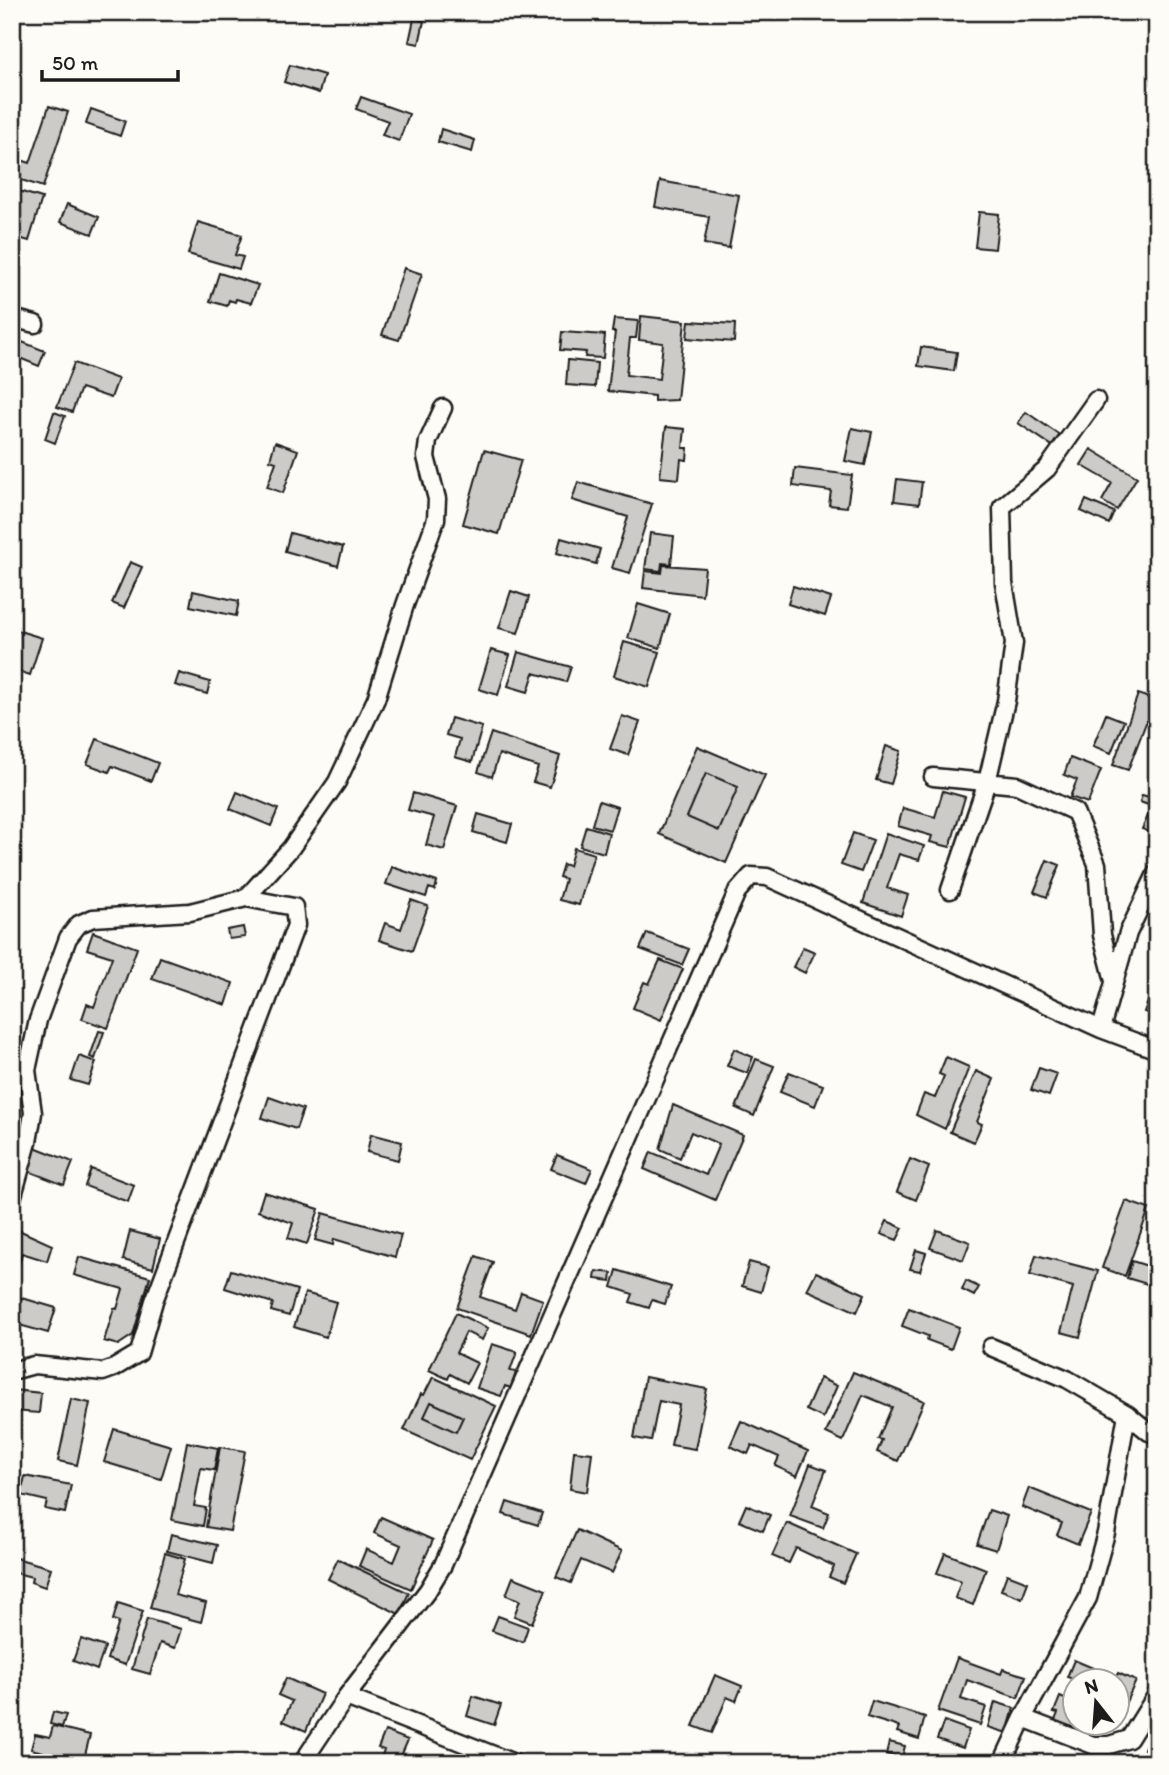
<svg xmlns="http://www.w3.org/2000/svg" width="1169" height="1775" font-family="Itim,sans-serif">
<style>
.building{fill:#cccbc8;stroke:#1c1c1c;stroke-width:2;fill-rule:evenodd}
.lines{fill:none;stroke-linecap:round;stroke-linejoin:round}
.minor-casing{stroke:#1c1c1c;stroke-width:21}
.minor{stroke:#fdfcf7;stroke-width:16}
</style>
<rect width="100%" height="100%" fill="#fdfcf7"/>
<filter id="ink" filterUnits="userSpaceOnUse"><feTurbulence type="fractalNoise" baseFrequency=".0143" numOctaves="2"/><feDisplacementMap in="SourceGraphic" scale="14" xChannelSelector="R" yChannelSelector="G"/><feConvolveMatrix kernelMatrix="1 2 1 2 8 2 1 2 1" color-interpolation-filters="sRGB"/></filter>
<g filter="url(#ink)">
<!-- building -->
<path class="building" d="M414,19l10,2 -5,23 -10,-2z
M290,65l34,10 -5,18 -35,-11z
M361,97l48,17 -10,27 -17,-6 6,-14 -32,-12z
M49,106l19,6 -25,75 -31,-10v-20l18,6z
M91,109l34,12 -5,15 -34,-12z
M441,129l34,11 -3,12 -34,-10z
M660,181l79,14 -10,53 -25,-4 5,-27 -54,-10z
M12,189l30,9 -13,43 -17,-5v-10l5,-14 -5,-1z
M67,204l32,13 -7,17 -32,-12z
M979,212l20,2 -4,35 -20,-2z
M198,222l44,13 -7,20 8,2 -4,12 -51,-15z
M404,268l18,6 -23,66 -17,-5z
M219,273l39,12 -7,18 -15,-4 -1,3 -6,-2 -2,6 -17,-5z
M641,316l44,5 -8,79 -23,1v-5l-46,-5 7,-59h-3l2,-13 24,2 -2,17h-6l-4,37 33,4 4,-36 -24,-3z
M689,321l46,3 -1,18 -47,-4z
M562,332l43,3 -2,23 -18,-1 1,-5 -26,-2z
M12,338l33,13 -6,15 -27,-11z
M921,347l36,5 -3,19 -36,-5z
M568,360l29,3 -2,24 -29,-2z
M74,363l44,16 -7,19 -30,-10 -9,24 -15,-5z
M54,412l11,4 -10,27 -10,-4z
M1026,412l38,26 -7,11 -39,-26z
M666,427l19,2 -2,19h5l-1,12 -6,-1 -2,20 -19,-2z
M852,428l20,4 -7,33 -20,-4z
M275,442l23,8 -15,43 -16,-6 9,-25 -6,-2z
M1091,449l46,28 -20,33 -15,-9 10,-18 -31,-18z
M484,450l37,10 -22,74 -36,-10z
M795,468l57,7 -5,32 -18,-2 2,-14 -38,-5z
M897,479l25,3 -3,22 -25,-3z
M578,482l74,22 -22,69 -18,-5 16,-51 -56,-17z
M1086,500l28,12 -5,12 -28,-13z
M290,533l53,14 -5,19 -53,-15z
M650,533l24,3 -3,28 -9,-1 -1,8 -16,-2z
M561,538l39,11 -4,15 -39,-11z
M130,562l12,5 -18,41 -12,-5z
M663,565l42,3 -3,27 -59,-7 2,-17 17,2z
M793,586l38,12 -6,18 -37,-12z
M193,591l46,10 -3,15 -46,-10z
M511,591l18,6 -11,36 -19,-5z
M638,604l32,10 -10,34 -32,-10z
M13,629l29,9 -12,37 -18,-6z
M624,642l36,10 -11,35 -35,-11z
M491,650l19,5 -12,40 -19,-6z
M518,652l53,15 -5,15 -32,-9 -6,19 -20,-6z
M179,673l31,9 -3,12 -32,-9z
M1138,694l19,7v23l-10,-4 -19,50 -15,-5z
M1106,714l18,7 -13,32 -18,-7z
M622,716l18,6 -12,33 -18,-6z
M451,718l31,9 -10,35 -17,-5 5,-18 -14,-4z
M491,733l69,23 -10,31 -17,-5 5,-15 -39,-13 -7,23 -14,-5z
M97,739l61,24 -7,18 -39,-15 -3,6 -22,-8z
M697,746l68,29 -39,88 -67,-29zM706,773l32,14 -19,44 -32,-14z
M886,746l15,5 -10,33 -15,-4z
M1070,758l31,12 -13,33 -18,-6 7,-17 -13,-5z
M706,773l32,14 -19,44 -32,-14z
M943,791l22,6 -15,50 -20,-5 2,-6 -34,-10 5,-18 32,9z
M237,792l41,17 -7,17 -41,-17z
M413,793l44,13 -13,44 -18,-5 8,-28 -26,-7z
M1142,795l15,4v9l-17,-6z
M599,801l18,6 -7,23 -18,-5z
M1151,809l6,2v24l-15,-6z
M478,814l34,10 -5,18 -34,-10z
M586,826l23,7 -5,20 -24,-7z
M853,833l20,7 -12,32 -20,-7z
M886,833l38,13 -5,14 -20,-6 -12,34 21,7 -7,21 -38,-13z
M574,848l20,6 -15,51 -20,-5 6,-21 -6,-2 4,-13 6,2z
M1047,860l13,5 -13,32 -13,-5z
M392,867l45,15 -2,8 -6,-2 -3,9 -40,-13z
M411,900l17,6 -16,45 -33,-11 6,-17 16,6z
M243,927l2,10 -16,2 -2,-9z
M93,932l44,16 -29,80 -26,-9 5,-15 7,3 18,-50 -25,-8z
M647,933l42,16 -7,16 -42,-16z
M803,947l12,5 -10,21 -12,-6z
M160,957l73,26 -7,22 -74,-26z
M660,960l23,9 -22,51 -28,-12 11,-26 5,2z
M1157,977v40l-13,-5z
M99,1031l5,1 -9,27 -5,-2z
M734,1049l19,8 -6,16 -20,-7z
M79,1056l17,6 -8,23 -17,-5z
M946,1057l23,10 -24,62 -29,-14 8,-21 11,4 9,-22 -5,-2z
M756,1059l18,7 -20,50 -18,-8z
M1039,1068l18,6 -8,22 -18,-6z
M976,1071l18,8 -17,43 5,2 -8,18 -24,-10z
M789,1072l34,13 -8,21 -35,-14z
M269,1097l34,12 -7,20 -34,-11z
M673,1105l70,30 -28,65 -71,-31 7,-17 55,23 13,-31 -28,-12 -11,26 -20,-9z
M18,1111l8,21 -14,5v-24z
M371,1134l31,8 -4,18 -31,-8z
M32,1146l41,16 -9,23 -41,-16z
M557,1155l35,14 -6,14 -35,-14z
M910,1159l19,8 -13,33 -19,-8z
M91,1169l43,16 -6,17 -43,-16z
M264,1192l55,17 -12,35 -19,-6 5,-15 -35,-12z
M1126,1201l23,8 -24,67 -23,-8z
M323,1213l78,22 -6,22 -61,-18 -1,6 -18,-5z
M887,1221l16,7 -6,12 -16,-6z
M12,1227l40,18 -5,16 -25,-8 -10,37z
M937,1230l33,12 -7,18 -33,-12z
M130,1231l30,8 -7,29 -30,-8z
M916,1250l10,3 -6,18 -10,-2z
M1036,1255l62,16 -18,66 -19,-5 12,-45 -43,-12z
M476,1256l17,6 -13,35 35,12 6,-17 22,8 -12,34 -74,-26z
M79,1257l71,20 -17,58 -15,10 -14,-4 10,-33 3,1 6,-20 -49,-14z
M1132,1261l25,8v18l-30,-9z
M749,1262l19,5 -7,25 -19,-6z
M231,1270l66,20 -8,26 -18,-5 2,-8 -48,-15z
M617,1270l54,17 -6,17 -13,-4 -3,8 -19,-6 3,-8 -21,-7z
M596,1271l16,2 -1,8 -16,-2z
M816,1272l49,22 -8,18 -50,-22z
M966,1281l13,6 -5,9 -12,-6z
M305,1293l31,9 -10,35 -32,-10z
M12,1295l44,13 -8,25 -36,-10z
M909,1308l50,19 -8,22 -24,-9 1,-4 -26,-10z
M456,1313l32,15 -6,12 -16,-8 -10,21 21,10 -10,20 -17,-9 -2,5 -19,-9z
M492,1344l25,8 -7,19 6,1 -5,16 -6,-2 -4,10 -24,-8z
M853,1372l71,29 -26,60 -21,-9 5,-12 -4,-1 14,-32 -29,-12 -20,46 -17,-8z
M433,1377l63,29 -26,54 -66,-30 17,-36 3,1zM431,1402l32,15 -7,15 -32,-15z
M645,1377l62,12 -12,60 -24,-4 8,-40 -20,-4 -8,40 -17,-3z
M820,1378l17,8 -14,32 -17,-8z
M13,1390l28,3 -2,20 -27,-2z
M71,1399l19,4 -13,62 -19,-4z
M431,1402l32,15 -7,15 -32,-15z
M741,1421l67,30 -11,25 -22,-10 4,-9 -27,-12 -4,9 -18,-8z
M114,1429l57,17 -10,33 -57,-17z
M187,1442l31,6 -4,22 -13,-2 -7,38 12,2 -3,18 -31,-6z
M220,1447l25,4 -15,80 -24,-4z
M574,1451l18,2 -5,39 -17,-3z
M810,1464l16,6 -14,36 17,7 -6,15 -33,-12z
M25,1476l46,9 -6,28 -20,-4 2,-8 -26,-6z
M1029,1488l62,25 -13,31 -21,-9 5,-12 -40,-16z
M507,1502l35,11 -4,12 -35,-11z
M746,1505l24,10 -7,16 -24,-10z
M989,1510l18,6 -11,34 -19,-6z
M381,1517l52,23 -22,49 -52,-23 7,-17 28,13 7,-17 -27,-12z
M787,1523l69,31 -13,29 -14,-6 5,-11 -38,-18 -7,15 -17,-7z
M577,1530l45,21 -10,22 -31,-13 -10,23 -15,-6z
M171,1534l46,11 -4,18 -46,-12z
M165,1553l20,6 -10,36 31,8 -5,19 -51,-14z
M945,1553l41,16 -13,36 -18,-7 6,-17 -24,-8z
M12,1557l39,11 -6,19 -14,-5 1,-5 -20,-5z
M338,1559l71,34 -10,21 -71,-35z
M1007,1574l21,8 -6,16 -21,-8z
M513,1577l33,13 -14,33 -18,-7 6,-16 -14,-5z
M118,1603l25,8 -18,54 -18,-6 12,-37 -6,-2z
M498,1616l30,11 -5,15 -31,-11z
M147,1619l34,10 -6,19 -15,-5 -10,31 -18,-5z
M81,1639l24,8 -8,23 -24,-9z
M957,1658l44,16 2,-5 23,7 -8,22 -51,-18 -6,19 25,8 -6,18 -42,-14z
M1074,1660l38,16 -2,4h-36v15l-7,-3 6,-13 -6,-2z
M1118,1673l18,8 -11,23 -9,-4v-20h-2z
M715,1675l27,11 -6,15 -9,-4 -15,36 -19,-7z
M286,1678l36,16 -16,37 -23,-10 9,-20 -14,-6z
M473,1696l28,9 -7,20 -27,-9z
M1060,1697l14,6v19h4l-4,9 -20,-8 4,-10 -4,-1z
M872,1701l53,16 -6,22 -22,-7 2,-5 -32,-10z
M995,1702l19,6 -7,25 -19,-6z
M53,1712l13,3 -4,12 -12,-3z
M944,1721l25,9 -6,18 -26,-9z
M53,1726l37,9 -7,28h-43l3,-11 -12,-3 4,-15 15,3z
M385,1731l23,9 -10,23h-19l5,-13 -6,-2z
M1149,1736l8,3v15l-13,-5z
M889,1742l16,4 -3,12 -16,-4z
M1094,1747l20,8 -4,8h-22z"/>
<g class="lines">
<!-- minor casing -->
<g class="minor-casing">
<path id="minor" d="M12,318l23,6
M933,777l84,8 58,27 22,52 5,71 12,46
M950,890l37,-108 19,-81 8,-58 -10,-60 -2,-76 45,-38 49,-69
M246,898l45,-50 46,-66 39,-83 29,-94 31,-86 1,-20 -11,-42 2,-16 15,-33
M1101,1029l27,-96 29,-61
M12,1199l16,-57 5,-29 -6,-43 11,-50 30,-82 11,-14 14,-6 97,-6 56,-14 48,9 2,18 -142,376 -15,52 -25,15 -11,4 -69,-7 -22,6
M991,1347l76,32 60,35 22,18 8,3
M346,1697l168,66
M1023,1718l70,27h16l20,-6 28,-45
M302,1763l44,-66 82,-107 15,-25 294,-673 14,-16 16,1 334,152 56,21
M1002,1763l21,-45 65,-120 18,-65 21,-119"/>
</g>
<!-- minor -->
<use href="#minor" class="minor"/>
</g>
</g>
<!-- margin -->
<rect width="1169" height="1775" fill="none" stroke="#fdfcf7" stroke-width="42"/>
<rect x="21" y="21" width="1127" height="1733" fill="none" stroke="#1c1c1c" stroke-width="2.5" filter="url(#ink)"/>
<!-- north arrow -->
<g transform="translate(1096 1702) rotate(343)"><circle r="33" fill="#fdfcf7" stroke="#a3a29f" stroke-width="2"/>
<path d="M0-5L12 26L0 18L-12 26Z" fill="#1c1c1c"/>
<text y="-10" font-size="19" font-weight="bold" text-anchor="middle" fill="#1c1c1c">N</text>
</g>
<!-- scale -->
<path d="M42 70v10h136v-10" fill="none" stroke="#1c1c1c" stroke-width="3.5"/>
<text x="52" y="70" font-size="21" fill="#1c1c1c" stroke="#fdfcf7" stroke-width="5" paint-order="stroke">50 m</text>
</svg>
